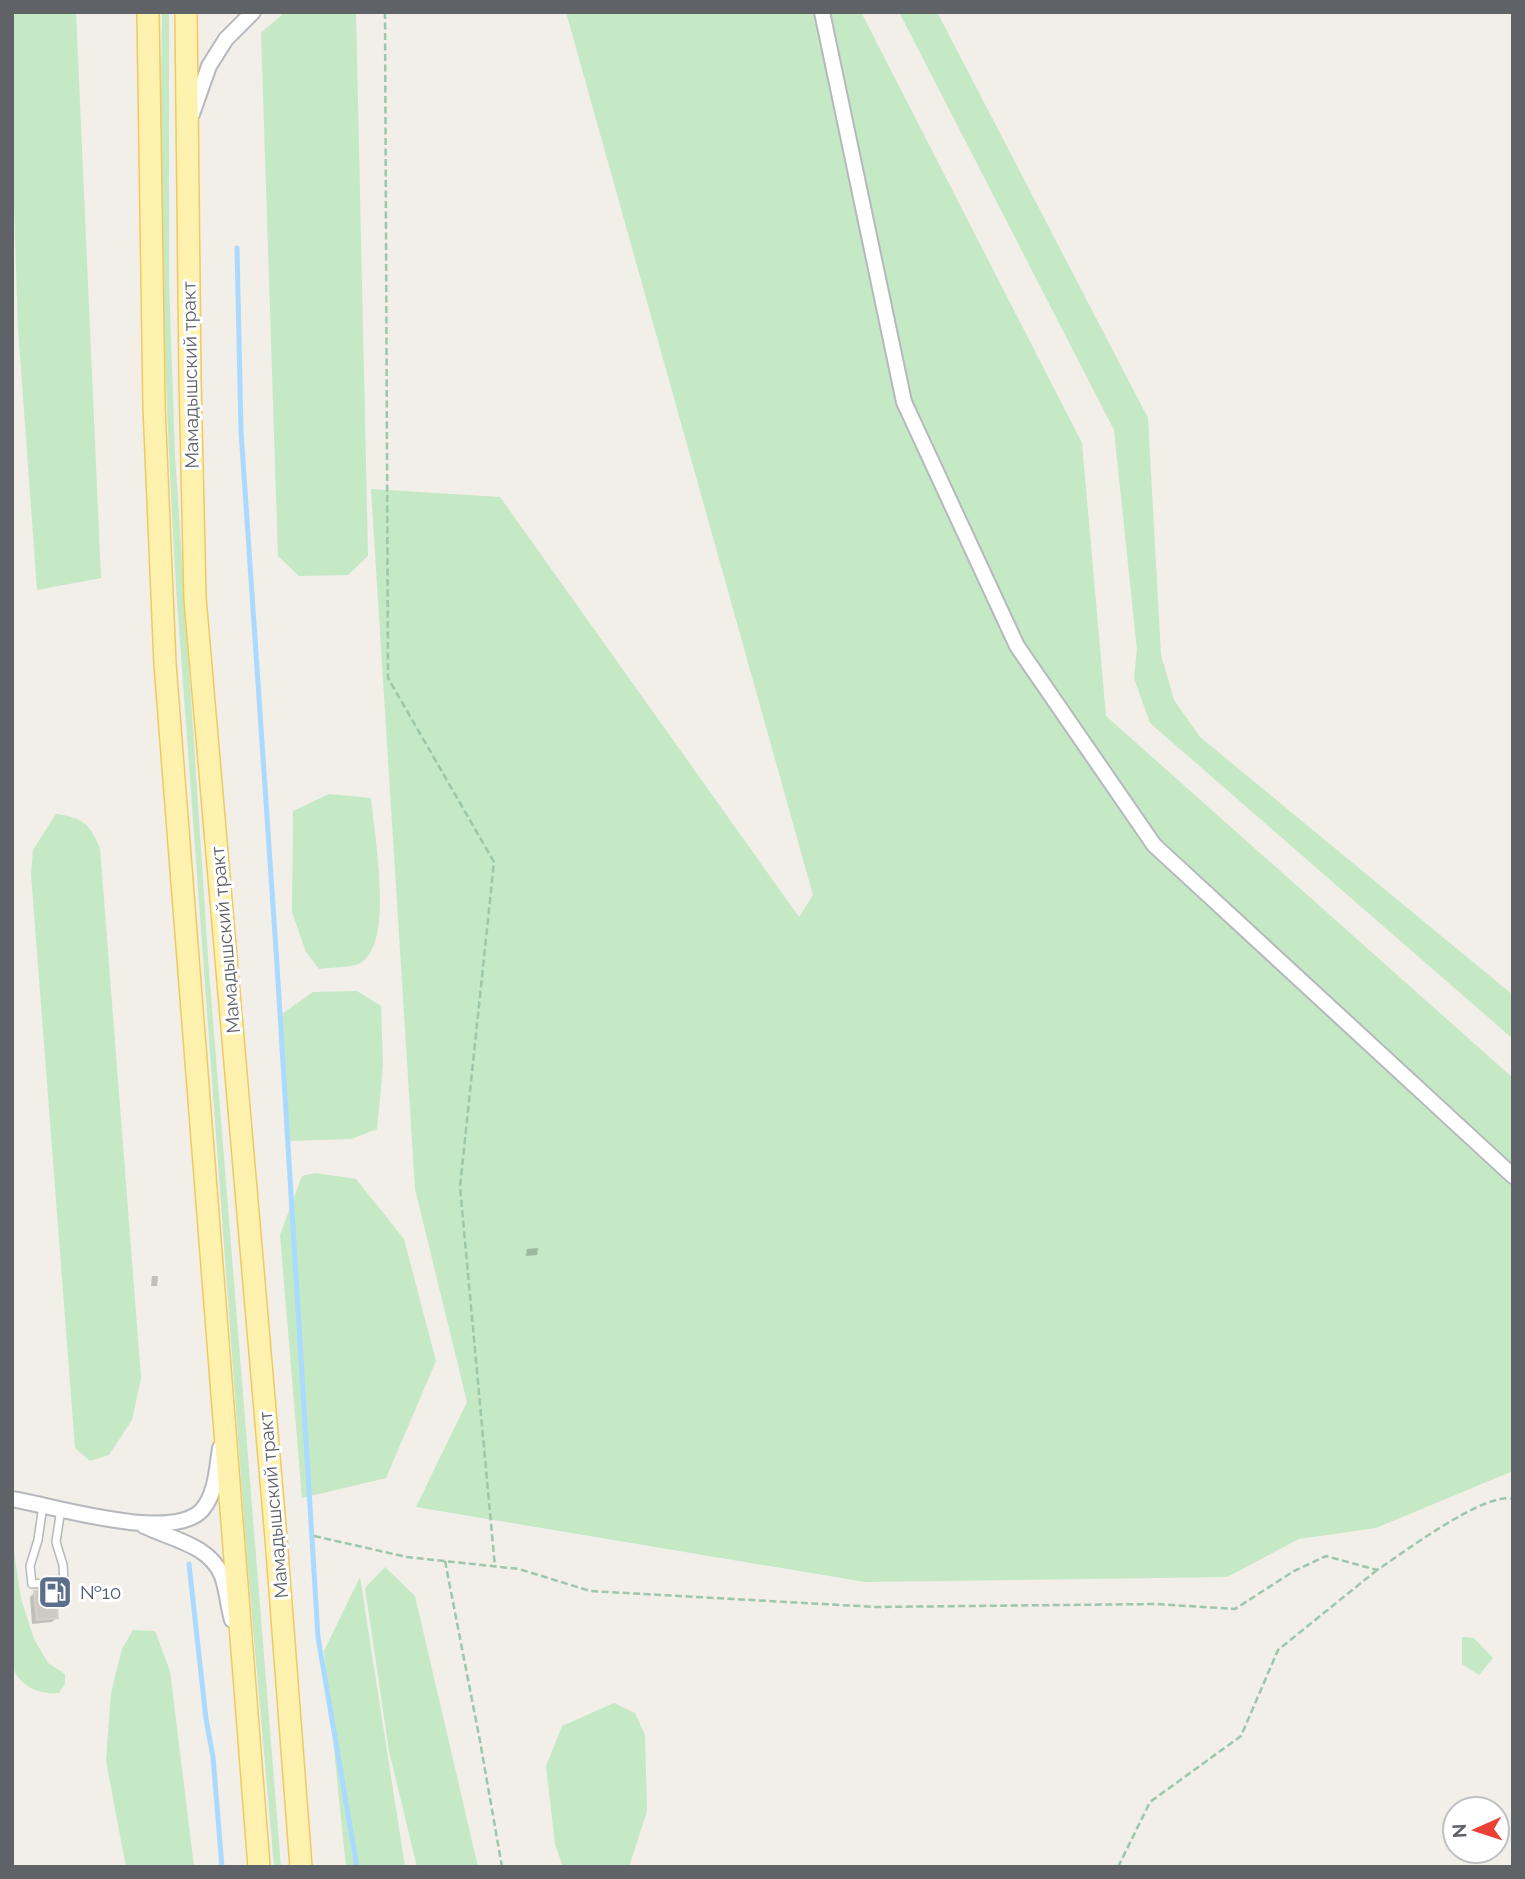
<svg xmlns="http://www.w3.org/2000/svg" width="1525" height="1879" font-family="Raleway,sans-serif">
<style>
.green{fill:#c5e8c5}
.shadow{fill:#0003}
.lines{fill:none;stroke-linecap:round;stroke-linejoin:round}
.stream{stroke:#aadaff;stroke-width:5}
.building{fill:#cccac5;stroke:#d6d1c6;stroke-width:2}
.lane-casing{stroke:#b5b8bc;stroke-width:10}
.street-casing{stroke:#b5b8bc;stroke-width:18}
.primary-casing{stroke:#f2c960;stroke-width:24}
.path{stroke:#9cc7a9;stroke-width:2.5;stroke-dasharray:7 3.5;stroke-linecap:butt}
.lane{stroke:#fff;stroke-width:7}
.street{stroke:#fff;stroke-width:14}
.primary{stroke:#fff2af;stroke-width:21}
.labels{text-anchor:middle;stroke-width:6;stroke-linejoin:round;paint-order:stroke}
.street-label{font-size:19px;fill:#5f6368;stroke:#fff}
.service-label{font-size:19px;fill:#4e5e75;stroke:#fff;text-anchor:start}
</style>
<rect width="100%" height="100%" fill="#f1efe8"/>
<!-- green -->
<path class="green" d="M12,12h64l25,566 -64,12 -19,-262 -6,-180z
M162,12h7v269l6,174 34,516 72,896h-7l-28,-320 -70,-960c-11,-191 -18,-383 -14,-575z
M285,12h71l12,544 -20,19 -49,1 -21,-20 -17,-523z
M566,12h295l221,431 24,273 407,362v393l-137,57 -77,11 -72,38 -362,5 -449,-75 51,-105 -52,-213 -44,-700 129,8 299,420 14,-22z
M899,12h38l211,406 13,237 13,45 26,37 313,258v44l-363,-316 -16,-45 3,-28 -23,-220z
M329,794l42,4c3,36 23,142 -9,164 -9,6 -31,5 -43,7l-13,-17 -14,-40 1,-101z
M56,814c27,4 33,9 44,34l41,530 -9,42 -23,35 -19,6 -15,-13 -44,-574 2,-24z
M357,991l24,15 2,59 -6,64 -26,10 -63,2 -9,-125 34,-24z
M315,1173l41,6 48,60 32,122 -50,117 -84,20 -22,-263 22,-59z
M12,1538l9,61 13,40 14,24 17,11v10l-6,9c-21,2 -40,-7 -47,-28z
M385,1567l30,29 63,271h-61l-28,-116 -24,-163z
M360,1577l45,290h-59l-22,-216z
M133,1630l22,1 15,40 24,196h-68l-20,-106 5,-68 11,-44z
M1462,1637l12,1 19,20 -14,17 -17,-11z
M614,1703l21,10 10,22 2,76 -18,56h-66l-8,-23 -9,-78 16,-40z"/>
<!-- shadow -->
<path class="shadow" d="M538,1248l-1,7 -11,1 1,-7z
M152,1276h6l-1,10h-6z
M35,1592l21,26 -4,4 -20,2 -2,-27z"/>
<g class="lines">
<!-- stream -->
<path class="stream" d="M237,248l4,183 36,534 41,672 39,230
M189,1564l17,155 7,38 9,110"/>
</g>
<!-- building -->
<path class="building" d="M56,1589l2,29 -21,2 -3,-29z"/>
<g class="lines">
<!-- lane casing -->
<g class="lane-casing">
<path id="lane" d="M43,1505l-5,35 -8,26 2,18 32,-2 -1,-17 -7,-23 5,-33"/>
</g>
<!-- street casing -->
<g class="street-casing">
<path id="street" d="M822,12l82,390 113,244 137,199 359,331
M192,114l17,-48 17,-27 27,-27
M12,1499c42,7 159,44 190,11 14,-16 15,-43 18,-62
M144,1526c27,13 66,19 78,50 5,14 6,30 10,44"/>
</g>
<!-- primary casing -->
<g class="primary-casing">
<path id="primary" d="M148,12l6,394 11,258 94,1203
M186,12l4,366 5,220 81,940 25,329"/>
</g>
<!-- path -->
<path class="path" d="M385,12l3,666 106,184 -34,325 35,380
M314,1536l93,21 112,12 71,22 286,16 280,-3 79,5 59,-38 32,-15 51,14c26,-17 108,-79 136,-71
M445,1561l35,180 22,126
M1118,1867l32,-65 91,-66 37,-86 99,-80"/>
<!-- lane -->
<use href="#lane" class="lane"/>
<!-- street -->
<use href="#street" class="street"/>
<!-- primary -->
<use href="#primary" class="primary"/>
</g>
<!-- icons -->
<defs>
<g id="fuel-square" transform="scale(1.75)"><rect x="-9" y="-9" width="18" height="18" rx="4" fill="#5c6f8a" stroke="#fff"/><path d="M-5.5-6h7V0h2V4h1.3V-2.5L3-4.5l.8-.8L6-3V5H2.5V1h-1V6h-7ZM-4.2-4.7v3.2H.2V-4.7Z" fill="#fff"/></g>
</defs>
<g fill-rule="evenodd">
<use href="#fuel-square" x="55" y="1592"/>
</g>
<g class="labels">
<!-- street labels -->
<g class="street-label">
<text transform="translate(190 375) rotate(-91)" y="7">Мамадышский тракт</text>
<text transform="translate(225 940) rotate(-95)" y="7">Мамадышский тракт</text>
<text transform="translate(273 1505) rotate(-95)" y="7">Мамадышский тракт</text>
</g>
<!-- service labels -->
<g class="service-label">
<text x="80" y="1599">№10</text>
</g>
</g>
<!-- border -->
<rect width="1525" height="1879" fill="none" stroke="#5f6368" stroke-width="28"/>
<!-- north arrow -->
<g transform="translate(1476 1830) rotate(267)"><circle r="33" fill="#ffffff" stroke="#bfc1c3" stroke-width="2"/>
<path d="M0-5L12 26L0 18L-12 26Z" fill="#ea4335"/>
<text y="-10" font-size="19" font-weight="bold" text-anchor="middle" fill="#5f6368">N</text>
</g>
</svg>
